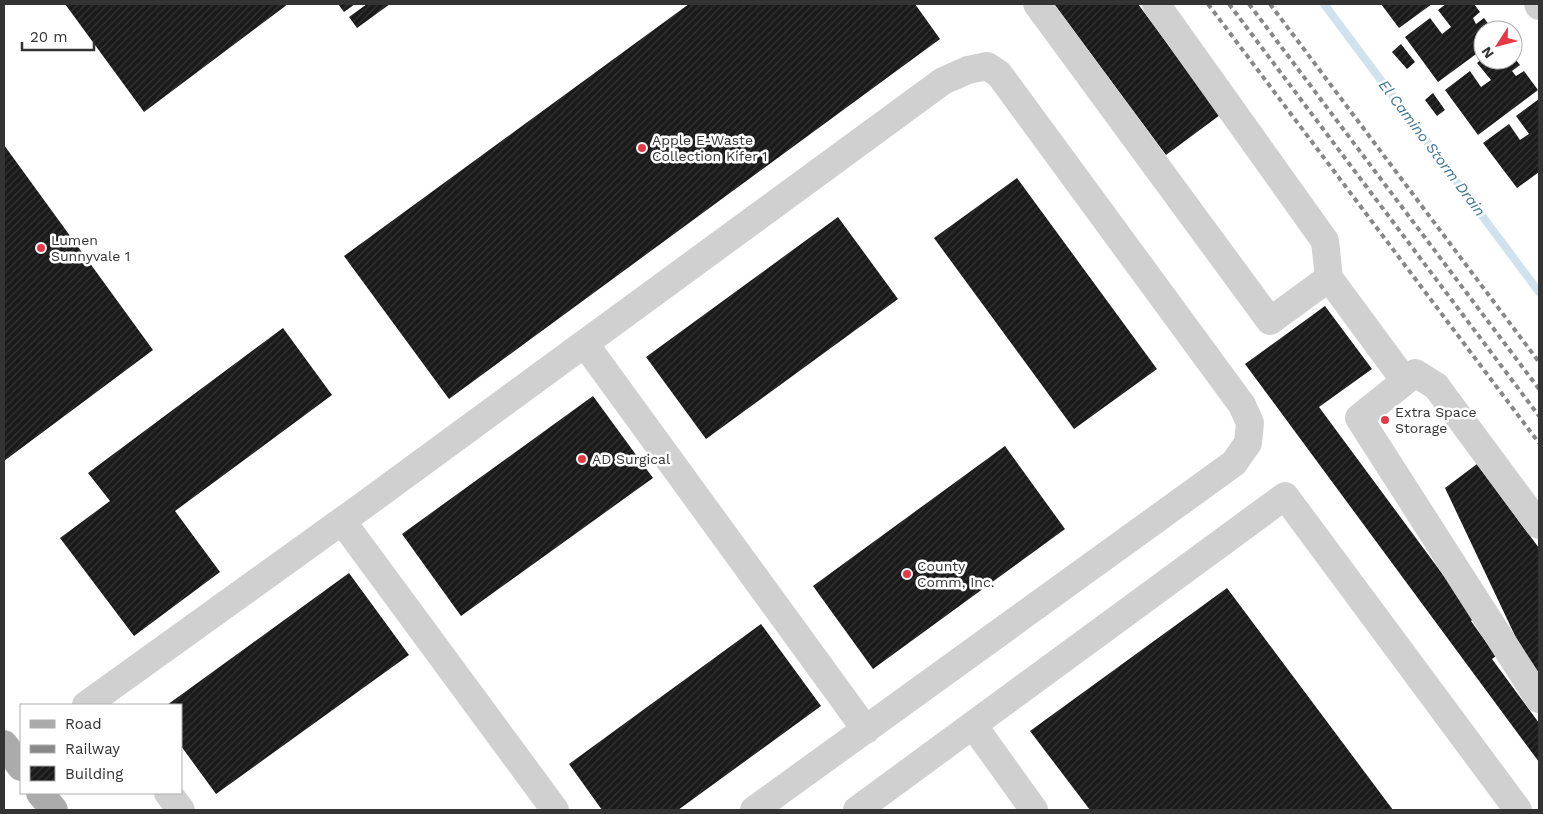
<svg xmlns="http://www.w3.org/2000/svg" width="1543" height="814" font-family="'Work Sans',sans-serif">
<style>
.lines{fill:none;stroke-linecap:round;stroke-linejoin:round}
.stream{stroke:#cfe2ee;stroke-width:8}
.building{fill:url(#building-hatch)}
.minor{stroke:#d0d0d0;stroke-width:28}
.major{stroke:#ababab;stroke-width:28}
.rail{stroke:#888;stroke-width:4;stroke-dasharray:5 4;stroke-linecap:butt}
.poi-dot{fill:#e63946;stroke:#fff;stroke-width:2}
.labels{text-anchor:middle;stroke-width:5;stroke-linejoin:round;paint-order:stroke}
.poi-label{font-size:14px;fill:#333;stroke:#fff;text-anchor:start}
.water-label{font-size:15px;font-style:italic;fill:#3f7597;stroke:#fff}
</style>
<defs>
<pattern id="building-hatch" width="6" height="6" patternUnits="userSpaceOnUse" patternTransform="scale(1.25)"><rect width="6" height="6" fill="#1a1a1a"/><path d="M-1 1l2-2M0 6l6-6M5 7l2-2" fill="none" stroke="#333"/></pattern>
</defs>
<rect width="100%" height="100%" fill="#fff"/>
<g class="lines">
<!-- stream -->
<path class="stream" d="M1324,4l215,288"/>
</g>
<!-- building -->
<path class="building" d="M65,4h223l-144,108z
M338,4h17l-11,8z
M367,4h23l-33,24 -8,-11z
M689,4h226l25,35 -491,360 -105,-143z
M1054,4h84l82,111 -54,40z
M1381,4h51l-33,24z
M1446,4h28l6,8 -7,6 3,6 8,-6 9,12h-10v19l-45,33 -33,-45 25,-19 12,16 9,-7 -13,-17z
M1401,44l14,18 -8,7 -15,-17z
M1513,56l7,9 -8,6 4,5 8,-5 14,19 -60,45 -33,-45 25,-19 11,16 10,-7 -14,-17 6,-5v2h30z
M1433,93l12,17 -8,6 -12,-16z
M1539,99v73l-22,16 -34,-45 26,-19 11,16 9,-6 -13,-18z
M4,145l149,205 -149,111z
M1017,178l140,191 -83,60 -140,-191z
M838,217l60,82 -192,140 -60,-82z
M1325,306l47,63 -53,38 156,211 -4,3 25,35 -4,3 47,64v39l-294,-398z
M283,328l49,67 -157,116 45,61 -86,64 -74,-98 50,-37 -22,-28z
M593,396l60,82 -192,138 -59,-82z
M1005,446l60,83 -192,140 -60,-83z
M1477,464l62,84v126l-21,-32 -73,-154z
M349,573l60,82 -193,139 -35,-48v-41h-14z
M1227,588l166,222h-303l-60,-79z
M761,624l60,82 -143,104h-76l-33,-46z"/>
<g class="lines">
<!-- minor -->
<path class="minor" d="M1037,4l233,317 59,-43
M1156,4l169,237 4,37 76,103
M1538,4l1,2
M585,344l281,386
M342,521l213,289
M1539,525l-103,-139 -21,-13 -56,45 180,281
M86,705l274,-197 583,-427 25,-11 19,-4 12,8 243,331 8,18 -2,20 -14,20 -480,347
M973,725l61,85
M168,793l13,17
M857,810l428,-314 233,314"/>
<!-- major -->
<path class="major" d="M4,744l17,23
M40,793l14,17"/>
<!-- rail -->
<path class="rail" d="M1208,4l331,439
M1229,4l310,412
M1249,4l290,385
M1270,4l269,358"/>
</g>
<!-- markers -->
<g class="poi-dot">
<circle cx="642" cy="148" r="5"/>
<circle cx="41" cy="248" r="5"/>
<circle cx="1385" cy="420" r="5"/>
<circle cx="582" cy="459" r="5"/>
<circle cx="907" cy="574" r="5"/>
</g>
<g class="labels">
<!-- poi labels -->
<g class="poi-label">
<text x="652" y="145">Apple E-Waste<tspan x="652" dy="16">Collection Kifer 1</tspan></text>
<text x="51" y="245">Lumen<tspan x="51" dy="16">Sunnyvale 1</tspan></text>
<text x="1395" y="417">Extra Space<tspan x="1395" dy="16">Storage</tspan></text>
<text x="592" y="464">AD Surgical</text>
<text x="917" y="571">County<tspan x="917" dy="16">Comm, Inc.</tspan></text>
</g>
<!-- water labels -->
<g class="water-label">
<text transform="translate(1432 148) rotate(53)" y="5">El Camino Storm Drain</text>
</g>
</g>
<!-- border -->
<rect width="1543" height="814" fill="none" stroke="#333333" stroke-width="10"/>
<!-- legend -->
<rect x="20" y="704" width="162" height="90" fill="#ffffff" stroke="#adadad"/>
<rect x="30" y="720" width="25" height="8" fill="#ababab" stroke="#adadad"/>
<text x="65" y="729" font-size="15" fill="#333333">Road</text>
<rect x="30" y="745" width="25" height="8" fill="#888888" stroke="#adadad"/>
<text x="65" y="754" font-size="15" fill="#333333">Railway</text>
<rect x="30" y="766" width="25" height="15" fill="url(#building-hatch)" stroke="#adadad"/>
<text x="65" y="779" font-size="15" fill="#333333">Building</text>
<!-- north arrow -->
<g transform="translate(1498 45) rotate(234)"><circle r="24" fill="#ffffff" stroke="#adadad"/>
<path d="M0-4L9 19L0 12L-9 19Z" fill="#e63946"/>
<text y="-8" font-size="14" font-weight="bold" text-anchor="middle" fill="#333333">N</text>
</g>
<!-- scale -->
<path d="M22 42v8h72v-8" fill="none" stroke="#333333" stroke-width="2.5"/>
<text x="30" y="42" font-size="15" fill="#333333" stroke="#ffffff" stroke-width="4" paint-order="stroke">20 m</text>
</svg>
